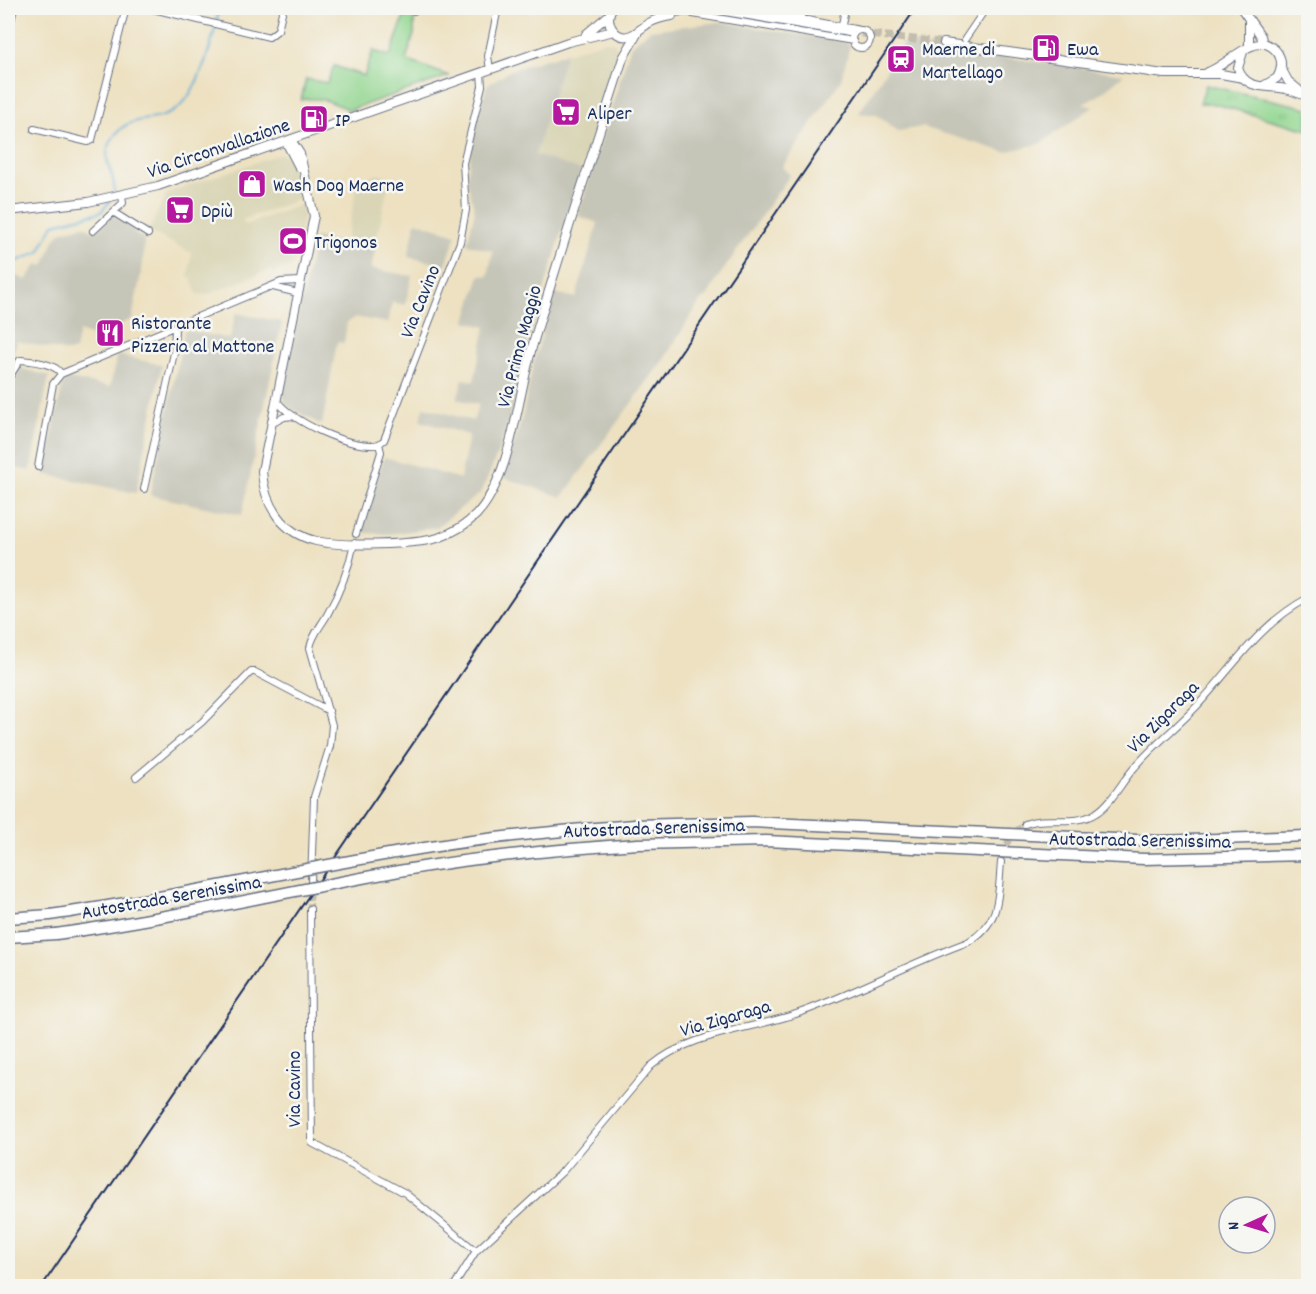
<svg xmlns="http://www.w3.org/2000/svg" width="1316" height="1294" font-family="Dekko,sans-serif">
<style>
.built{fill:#d9d5b6}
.industrial{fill:#c5c5b8}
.grass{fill:url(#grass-tufts);stroke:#568276;stroke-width:1.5}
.green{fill:#90d58e;stroke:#568276;stroke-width:1.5}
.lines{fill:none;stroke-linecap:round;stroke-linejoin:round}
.stream{stroke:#5cabd6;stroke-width:2}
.minor-tunnel{stroke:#c3bdad;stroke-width:6;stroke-dasharray:6 3;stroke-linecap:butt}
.secondary-tunnel{stroke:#c3bdad;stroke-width:8;stroke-dasharray:8 4;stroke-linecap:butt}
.minor-casing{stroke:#646d81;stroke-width:8}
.tertiary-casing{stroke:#646d81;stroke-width:10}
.secondary-casing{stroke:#646d81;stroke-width:10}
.motorway-casing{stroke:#646d81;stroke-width:13}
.minor{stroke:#fff;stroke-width:6}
.tertiary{stroke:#fff;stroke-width:8}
.secondary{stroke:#fff;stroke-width:8}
.motorway{stroke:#fff;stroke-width:10}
.rail{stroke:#1b2f5e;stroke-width:2}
.motorway-bridge-casing{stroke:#646d81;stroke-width:13;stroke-linecap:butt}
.motorway-bridge{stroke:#fff;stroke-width:10}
.labels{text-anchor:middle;stroke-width:5;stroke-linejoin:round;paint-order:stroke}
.poi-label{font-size:20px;fill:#1b2f5e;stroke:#f6f6f2;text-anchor:start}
.street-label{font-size:20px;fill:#1b2f5e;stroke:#f6f6f2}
</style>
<defs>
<pattern id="grass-tufts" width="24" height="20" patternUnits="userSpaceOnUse" patternTransform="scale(1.5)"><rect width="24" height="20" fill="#90d58e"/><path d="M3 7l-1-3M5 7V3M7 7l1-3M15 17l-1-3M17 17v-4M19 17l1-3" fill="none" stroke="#7cb77d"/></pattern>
</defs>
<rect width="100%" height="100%" fill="#f6f6f2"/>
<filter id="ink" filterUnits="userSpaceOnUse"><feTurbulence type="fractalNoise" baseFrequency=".0167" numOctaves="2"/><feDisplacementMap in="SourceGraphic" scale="12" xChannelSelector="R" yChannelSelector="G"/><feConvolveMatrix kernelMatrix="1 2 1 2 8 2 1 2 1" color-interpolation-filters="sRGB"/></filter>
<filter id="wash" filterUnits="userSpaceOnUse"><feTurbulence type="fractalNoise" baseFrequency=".008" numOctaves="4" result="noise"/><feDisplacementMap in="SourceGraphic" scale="24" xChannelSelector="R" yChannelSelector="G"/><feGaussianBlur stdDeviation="1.35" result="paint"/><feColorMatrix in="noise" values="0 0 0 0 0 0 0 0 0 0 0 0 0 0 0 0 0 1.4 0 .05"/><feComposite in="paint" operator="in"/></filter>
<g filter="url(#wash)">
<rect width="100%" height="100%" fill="#ede1c1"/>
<!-- built -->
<path class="built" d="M606,41l8,2 4,8 -37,119 -46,-15 31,-102z
M280,154l8,3 4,6 11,35 -61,22 3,5 61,-22 -13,62 -20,8 -2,-4 -65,26 -9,-1 -6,-16 -3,-1 4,-24 -43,-22 18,-38z
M379,174l11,3 -16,73 -28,-7 12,-63z"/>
<!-- industrial -->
<path class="industrial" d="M720,22l125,20 5,3 -9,35 -59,87 8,8 -73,104 -10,18 -6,3 -37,59 -102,138 -60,-20 20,-57 12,-59 21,-68 21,5 22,-75 -20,-7 53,-171 19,-15z
M905,41l16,3 -1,2 204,28 -26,22 -15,8 10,3 -52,36 -36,9 -83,-25 -24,4 -21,-16 -18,-2z
M566,53l-31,102 46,15 -57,185 -7,37 -15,50 -14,35 -8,16 -43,34 -47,7 -29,-1 23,-76 76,22 9,-44 -49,-14 4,-14 49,14 6,-16 -22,-6 6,-20 11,2 12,-54 -20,-6 14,-46 8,1 5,-25 -26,-7 8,-32 -8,-32 6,-45 14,-50 24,-15z
M113,215l21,13 -1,5 11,6 -1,24 -11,56 -39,17 -14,-5 -4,19 -7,2 -51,-11 -9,29v-94l5,-2 13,6 12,-16 6,2 11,-28 8,-7 21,-5 11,6z
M416,221l40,14 -10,30 -38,-8z
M315,237l60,13 -4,19 41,7 -7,29 -13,-3 -4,21 -33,-6 -8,5 -3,21 -7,-1 -15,83 -35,-19 -5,-13z
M236,313l46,9 -40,193 -92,-20 35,-165 45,9z
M117,355l45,10 -26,128 -92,-19 20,-96 46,9z
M19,368l30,8 -19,95 -22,-5v-81h5z"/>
<!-- grass -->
<path class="grass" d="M1206,85l102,23v22l-93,-26 -15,-1z"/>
<!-- green -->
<path class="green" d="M406,12l8,3v19l-8,26 43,16 -100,34c-17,-8 -29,-14 -48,-10l5,-21 21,4 7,-17 30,10 9,-25 17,5z"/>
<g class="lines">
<!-- stream -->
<path class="stream" d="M114,193c3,-15 -11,-29 -6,-45 16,-40 44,-20 69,-39 22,-17 38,-74 42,-101
M8,265l31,-13 15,-28 47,-12 9,-11"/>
</g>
</g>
<g filter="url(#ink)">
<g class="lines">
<!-- minor-tunnel -->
<path class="minor-tunnel" d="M1002,853l11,-20 12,-9
M310,909l1,-24"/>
<!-- secondary-tunnel -->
<path class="secondary-tunnel" d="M849,32l95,11"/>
<!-- minor casing -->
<g class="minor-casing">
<path id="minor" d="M149,8l120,29 9,-7 5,-22
M404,8l10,3
M744,8l116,22
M693,14l160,27
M801,18l2,-10
M842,25l3,-17
M852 39a9 9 0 1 1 18 0a9 9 0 1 1-18 0Z
M8,33l6,-25
M965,39l21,-31
M490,70l-2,-14 10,-48
M34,129l54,13 4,-2 34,-132
M113,212l35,22
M93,231l30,-28 -1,-8
M273,287l25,6
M8,379l12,-19c11,1 36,3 41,14
M276,399c12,22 79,52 103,45
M271,424l13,-7 10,-1
M38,467l15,-83 8,-10 220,-92 19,-1
M144,489l30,-136 1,-26
M356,534l25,-82 -2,-8 5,-4 76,-198 6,-32 -3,-47 19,-77 -1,-13
M136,777l66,-55 49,-50h4l74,39
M1025,824c22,-9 50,3 71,-11 16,-10 26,-32 39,-46 19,-22 42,-40 62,-61 38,-41 61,-81 111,-108
M311,882l3,-85 16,-51 2,-21 -22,-77c2,-13 11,-22 17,-33 13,-23 22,-47 27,-72
M310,909l2,234 93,50 71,58
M454,1286l22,-35 87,-80 88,-105c39,-33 97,-36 145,-52 59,-20 113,-51 172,-72 33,-19 30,-46 33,-80"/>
</g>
<!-- tertiary casing -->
<g class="tertiary-casing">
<path id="tertiary" d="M291,140l9,14 14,62 -52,255c2,34 20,62 54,70 25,6 97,4 122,-3 14,-5 28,-13 38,-23 36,-38 42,-122 57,-171 28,-96 60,-191 90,-286l14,-24
M286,142l13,25"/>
</g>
<!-- secondary casing -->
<g class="secondary-casing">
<path id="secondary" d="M612,8c-4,7 -4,15 1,22 13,15 25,0 36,-7 7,-4 15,-6 23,-7
M643,8l22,4 54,-2 130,22
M1241,8l20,28 2,7
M1249,19v27
M586,34l23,-19
M944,43l220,31h57l22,4
M1243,52l-5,16c7,23 29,17 48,21 8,2 15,5 22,8
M1281,68l7,13 11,9
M1208,72c19,-7 38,-31 58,-28 15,6 19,20 11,34l-14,8
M8,211l80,-9 70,-16 410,-144 46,-11"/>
</g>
<!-- motorway casing -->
<g class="motorway-casing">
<path id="motorway" d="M635,825l117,-3 406,19 150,-5
M638,844l128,-3 378,18 164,-4
M8,918l42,-3
M8,937l48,-3"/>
</g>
<!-- minor -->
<use href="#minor" class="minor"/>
<!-- tertiary -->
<use href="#tertiary" class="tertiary"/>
<!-- secondary -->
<use href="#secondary" class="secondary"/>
<!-- motorway -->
<use href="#motorway" class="motorway"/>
<!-- rail -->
<path class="rail" d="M42,1286l874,-1278"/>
<!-- motorway-bridge casing -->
<g class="motorway-bridge-casing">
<path id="motorway-bridge" d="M50,915c128,-18 254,-48 381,-68 68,-11 136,-17 204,-22
M56,934c115,-16 228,-42 343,-63 79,-14 159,-22 239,-27"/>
</g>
<!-- motorway-bridge -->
<use href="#motorway-bridge" class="motorway-bridge"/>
</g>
</g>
<!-- icons -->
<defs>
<g id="fuel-square" transform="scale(1.5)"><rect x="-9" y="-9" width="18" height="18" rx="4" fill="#b5179e" stroke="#f6f6f2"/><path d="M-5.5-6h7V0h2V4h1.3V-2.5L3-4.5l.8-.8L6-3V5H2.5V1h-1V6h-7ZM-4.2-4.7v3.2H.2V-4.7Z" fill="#fff"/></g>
<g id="station-square" transform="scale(1.5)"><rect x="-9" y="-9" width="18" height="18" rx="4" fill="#b5179e" stroke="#f6f6f2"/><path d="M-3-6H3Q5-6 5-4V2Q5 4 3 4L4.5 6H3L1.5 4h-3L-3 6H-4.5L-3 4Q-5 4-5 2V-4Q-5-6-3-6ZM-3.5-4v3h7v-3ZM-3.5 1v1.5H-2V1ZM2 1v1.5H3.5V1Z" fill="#fff"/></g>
<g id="supermarket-square" transform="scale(1.5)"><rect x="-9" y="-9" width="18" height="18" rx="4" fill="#b5179e" stroke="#f6f6f2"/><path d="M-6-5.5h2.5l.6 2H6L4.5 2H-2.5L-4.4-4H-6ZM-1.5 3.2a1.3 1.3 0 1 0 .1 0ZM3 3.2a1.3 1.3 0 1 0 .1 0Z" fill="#fff"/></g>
<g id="shop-square" transform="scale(1.5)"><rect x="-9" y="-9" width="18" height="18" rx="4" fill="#b5179e" stroke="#f6f6f2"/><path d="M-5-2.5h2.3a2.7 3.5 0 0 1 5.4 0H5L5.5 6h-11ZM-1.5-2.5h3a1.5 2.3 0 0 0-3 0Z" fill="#fff"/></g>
<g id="stadium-square" transform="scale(1.5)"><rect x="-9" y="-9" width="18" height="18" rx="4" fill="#b5179e" stroke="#f6f6f2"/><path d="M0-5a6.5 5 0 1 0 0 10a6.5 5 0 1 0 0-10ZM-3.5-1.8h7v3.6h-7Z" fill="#fff"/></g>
<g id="restaurant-square" transform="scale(1.5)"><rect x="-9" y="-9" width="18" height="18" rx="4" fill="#b5179e" stroke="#f6f6f2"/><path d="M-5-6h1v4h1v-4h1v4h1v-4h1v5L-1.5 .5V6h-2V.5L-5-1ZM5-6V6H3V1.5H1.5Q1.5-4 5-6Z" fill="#fff"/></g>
</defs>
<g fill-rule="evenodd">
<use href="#fuel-square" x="1046" y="48"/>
<use href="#station-square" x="901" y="59"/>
<use href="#supermarket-square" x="566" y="112"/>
<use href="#fuel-square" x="314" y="119"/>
<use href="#shop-square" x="252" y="184"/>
<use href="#supermarket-square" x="180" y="210"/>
<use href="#stadium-square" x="293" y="241"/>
<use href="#restaurant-square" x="110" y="333"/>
</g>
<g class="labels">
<!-- poi labels -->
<g class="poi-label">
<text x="922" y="55">Maerne di<tspan x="922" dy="23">Martellago</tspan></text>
<text x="1067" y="55">Ewa</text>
<text x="587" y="119">Aliper</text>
<text x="335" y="126">IP</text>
<text x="273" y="191">Wash Dog Maerne</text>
<text x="201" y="217">Dpiù</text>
<text x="314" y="248">Trigonos</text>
<text x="131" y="329">Ristorante<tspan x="131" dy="23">Pizzeria al Mattone</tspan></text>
</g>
<!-- street labels -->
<g class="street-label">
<text transform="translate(218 147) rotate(-19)" y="7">Via Circonvallazione</text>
<text transform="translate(419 301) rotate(-68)" y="7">Via Cavino</text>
<text transform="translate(518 346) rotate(-75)" y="7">Via Primo Maggio</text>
<text transform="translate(1162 716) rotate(-45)" y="7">Via Zigaraga</text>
<text transform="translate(654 827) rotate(-2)" y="7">Autostrada Serenissima</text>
<text transform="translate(1140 839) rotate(1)" y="7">Autostrada Serenissima</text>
<text transform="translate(171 896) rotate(-10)" y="7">Autostrada Serenissima</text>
<text transform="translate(725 1017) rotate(-16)" y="7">Via Zigaraga</text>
<text transform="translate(293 1089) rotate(-90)" y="7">Via Cavino</text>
</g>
</g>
<!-- margin -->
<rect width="1316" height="1294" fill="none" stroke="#f6f6f2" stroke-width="30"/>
<!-- north arrow -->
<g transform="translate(1247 1225) rotate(266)"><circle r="28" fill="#f6f6f2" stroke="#9ea6b7" stroke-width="1.5"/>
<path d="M0-4.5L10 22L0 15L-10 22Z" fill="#b5179e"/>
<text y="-9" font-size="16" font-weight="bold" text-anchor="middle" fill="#1b2f5e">N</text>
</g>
</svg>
